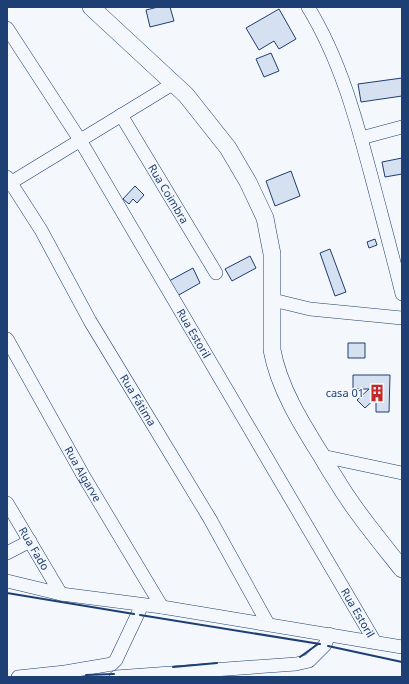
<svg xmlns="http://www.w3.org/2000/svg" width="409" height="684" font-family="'Noto Sans',sans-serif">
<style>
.building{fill:#d5e0f0;stroke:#1d3f73}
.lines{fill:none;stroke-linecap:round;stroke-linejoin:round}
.minor-casing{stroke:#1d3f73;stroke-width:14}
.major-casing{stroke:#1d3f73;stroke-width:18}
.minor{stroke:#f4f7fb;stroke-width:13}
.major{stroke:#f4f7fb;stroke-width:17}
.wall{stroke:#1d3f73;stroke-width:2}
.labels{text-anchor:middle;stroke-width:3;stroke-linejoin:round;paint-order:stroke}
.street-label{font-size:11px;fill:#1d3f73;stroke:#f4f7fb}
.poi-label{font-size:11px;fill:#1d3f73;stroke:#f4f7fb;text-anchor:end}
</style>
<rect width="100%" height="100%" fill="#f4f7fb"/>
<!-- building -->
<path class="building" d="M158,7h12l4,14 -24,6 -4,-17z
M279,9l17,30 -17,10 -5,-8 -15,9 -13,-22z
M271,53l8,18 -15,6 -8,-18z
M402,78v18l-41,6 -3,-18z
M402,158v16l-17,3 -3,-15z
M291,171l9,25 -25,10 -9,-25z
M135,186l9,9 -7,8 -4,-4 -4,5 -6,-5z
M375,239l2,6 -8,3 -2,-6z
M330,249l16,43 -11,4 -15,-43z
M250,256l6,12 -24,13 -7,-12z
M193,268l7,15 -23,13 -8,-15z
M348,343h17v15h-17z
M353,375h37l-1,37h-13v-14l-11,10 -8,-8 12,-11h-16z"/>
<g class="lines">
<!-- minor casing -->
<g class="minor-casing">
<g id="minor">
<path d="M308,7c35,57 51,123 68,187 9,34 18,67 26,100"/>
<path id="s1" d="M7,28l73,112 295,502"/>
<path id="s2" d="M121,115l95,158"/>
<path d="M361,138l41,-11"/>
<path id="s3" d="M7,177l34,53 49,91 120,198 58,105"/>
<path d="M7,185l167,-102"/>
<path d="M273,300l37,9 92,9"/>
<path id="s4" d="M7,339l76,136 79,132"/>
<path d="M322,456l80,17"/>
<path id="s5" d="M7,503l54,91"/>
<path d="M7,553l23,-12"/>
<path d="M7,581l54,13 101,13 240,40"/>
<path d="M18,677l47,-5 47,-8 4,-4 26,-55"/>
<path d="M116,677l180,-13 13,-3 16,-16 4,-11"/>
</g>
</g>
<!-- major casing -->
<g class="major-casing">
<path id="major" d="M91,7l95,88 42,53 20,34 17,36 7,36v96c7,38 29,73 49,105 5,8 9,16 14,23 19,32 44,62 67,91"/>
</g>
<!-- minor -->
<use href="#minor" class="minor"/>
<!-- major -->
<use href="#major" class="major"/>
<!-- wall -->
<path class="wall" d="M7,593l127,21
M140,615l180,29
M328,646l74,16
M300,657l18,-13
M173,667l44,-4
M86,675l28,-1"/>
</g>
<!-- icons -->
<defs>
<g id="building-bare" transform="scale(1.38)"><path d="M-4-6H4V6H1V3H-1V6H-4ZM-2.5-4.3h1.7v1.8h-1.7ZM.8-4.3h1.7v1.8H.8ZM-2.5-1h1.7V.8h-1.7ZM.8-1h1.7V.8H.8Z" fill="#c62828" stroke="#f4f7fb" stroke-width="2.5" paint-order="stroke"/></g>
</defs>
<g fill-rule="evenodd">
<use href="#building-bare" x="377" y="393"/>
</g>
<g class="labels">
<!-- street labels -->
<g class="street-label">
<text dy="4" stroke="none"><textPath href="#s2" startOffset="92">Rua Coimbra</textPath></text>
<text dy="4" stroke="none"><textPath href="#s1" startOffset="358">Rua Estoril</textPath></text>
<text dy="4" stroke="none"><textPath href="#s3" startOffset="259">Rua Fátima</textPath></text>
<text dy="4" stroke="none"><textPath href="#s4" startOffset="155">Rua Algarve</textPath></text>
<text dy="4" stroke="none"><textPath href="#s5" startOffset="53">Rua Fado</textPath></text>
<text dy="4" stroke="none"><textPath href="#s1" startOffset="682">Rua Estoril</textPath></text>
</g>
<!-- poi labels -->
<g class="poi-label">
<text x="364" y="397">casa 01</text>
</g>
</g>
<!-- border -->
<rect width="409" height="684" fill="none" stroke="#1d3f73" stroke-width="16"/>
</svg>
